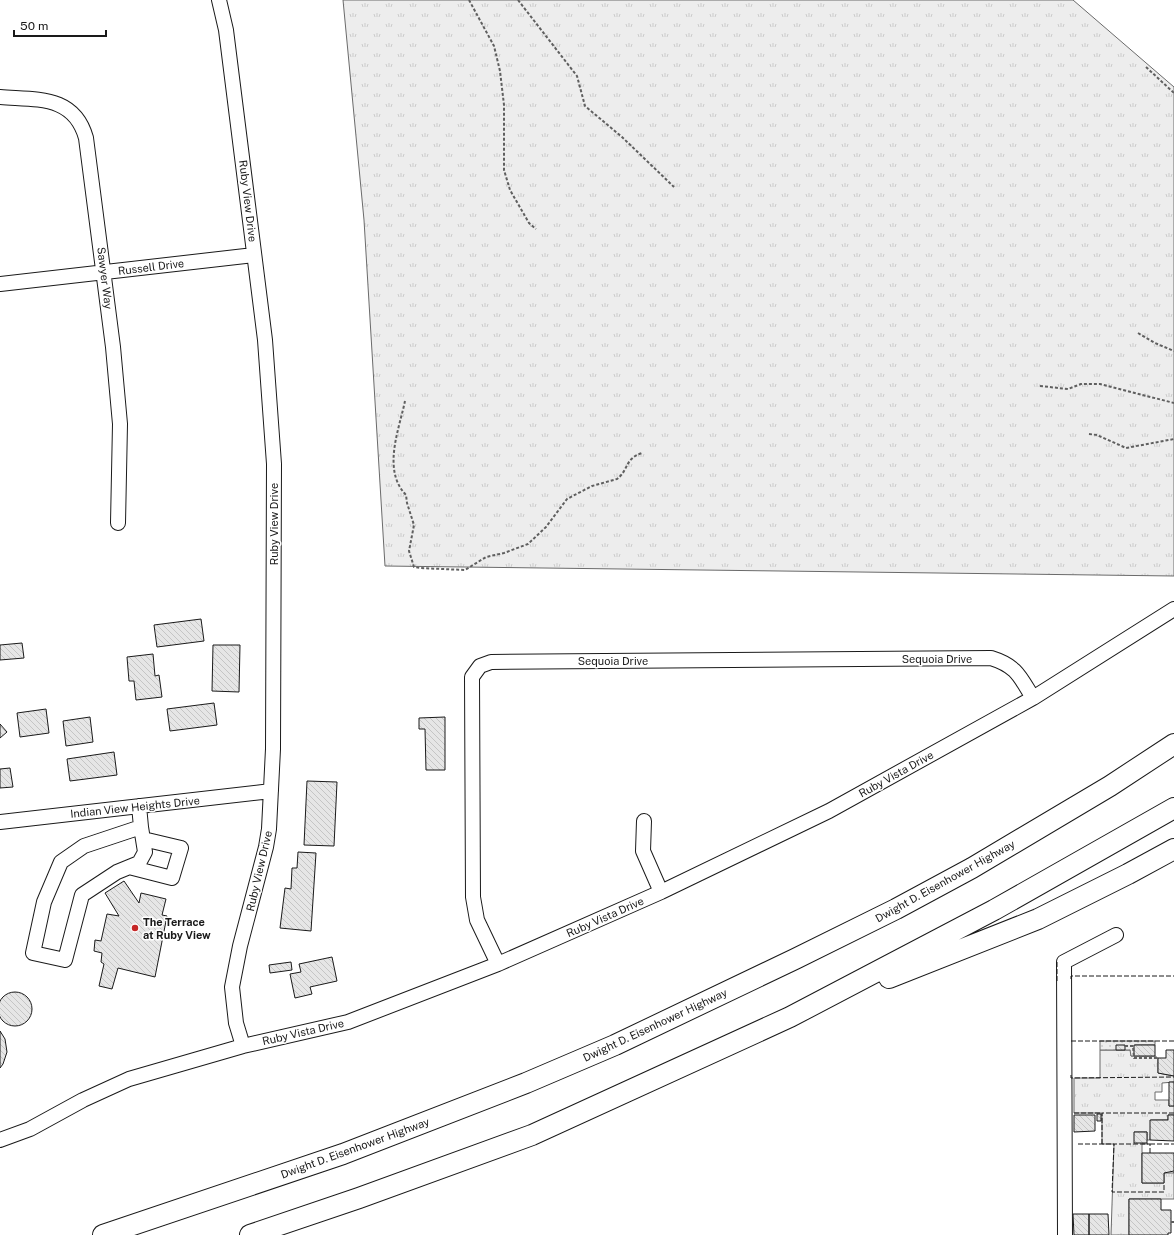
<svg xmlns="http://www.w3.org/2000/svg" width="1174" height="1235" font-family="'Public Sans',sans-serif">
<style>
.grass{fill:url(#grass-tufts);stroke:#6a6a6a}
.park{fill:url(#park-dots);stroke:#6a6a6a}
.building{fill:url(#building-back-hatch);stroke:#1a1a1a}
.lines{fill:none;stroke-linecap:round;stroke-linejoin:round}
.minor-casing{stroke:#1a1a1a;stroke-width:16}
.highway-casing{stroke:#1a1a1a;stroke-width:22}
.path{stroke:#5f5f5f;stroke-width:2;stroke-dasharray:3 2;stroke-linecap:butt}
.minor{stroke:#fff;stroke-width:14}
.highway{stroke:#fff;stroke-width:20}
.fence{stroke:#1a1a1a;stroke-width:1;stroke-dasharray:5 2;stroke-linecap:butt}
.poi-dot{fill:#c62828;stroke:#fff;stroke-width:1.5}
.labels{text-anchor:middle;stroke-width:3;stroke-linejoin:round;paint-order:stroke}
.street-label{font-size:11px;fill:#1a1a1a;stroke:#fff}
.poi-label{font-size:11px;font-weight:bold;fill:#1a1a1a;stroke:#fff;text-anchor:start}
</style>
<defs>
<pattern id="grass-tufts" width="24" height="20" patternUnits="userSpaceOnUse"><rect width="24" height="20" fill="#ededed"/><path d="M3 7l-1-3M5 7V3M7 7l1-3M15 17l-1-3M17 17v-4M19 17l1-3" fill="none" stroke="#cbcbcb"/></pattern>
<pattern id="park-dots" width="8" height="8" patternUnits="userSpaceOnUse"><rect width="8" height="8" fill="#ededed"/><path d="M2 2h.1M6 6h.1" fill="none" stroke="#cbcbcb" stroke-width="1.8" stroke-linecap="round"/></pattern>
<pattern id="building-back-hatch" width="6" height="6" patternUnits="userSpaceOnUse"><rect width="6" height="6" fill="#e6e6e6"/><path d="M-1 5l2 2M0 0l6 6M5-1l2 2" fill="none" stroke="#c5c5c5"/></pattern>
</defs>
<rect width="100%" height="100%" fill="#fff"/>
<!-- grass -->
<path class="grass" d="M343,0h730l101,87v489l-789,-10 -21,-346z
M1100,1050h31v6h24l3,2v15l16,3v6l-12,1v9h-7v8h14v6h5v9h-6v5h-17l-1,20h-3v-8h-13l14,12h-6v39h22v-10h10v26h-45v36h-18l3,-91h-12v-31h-28v-35h26z"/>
<!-- park -->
<path class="park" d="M1100,1041h55v4h-20l-1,11h-3l-1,-6h-30z"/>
<!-- building -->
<path class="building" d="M201,619l3,22 -47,6 -3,-22z
M22,643l2,15 -24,2v-15z
M213,645h27l-1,47 -27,-1z
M153,654l2,22 4,-1 3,22 -26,3 -2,-19h-5l-2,-24z
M214,703l3,22 -47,6 -3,-22z
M46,709l3,24 -29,4 -3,-24z
M90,717l3,25 -27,4 -3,-25z
M445,717v53h-19l-1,-41h-6v-11z
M0,724l7,8 -7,6z
M114,752l3,23 -47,6 -3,-22z
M10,768l3,19 -13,1v-19z
M307,781l30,1 -3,64 -30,-1z
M298,852l18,1 -5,78 -31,-3 5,-40 6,1 1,-21h5z
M124,881l15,22 2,-10 25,6 -4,16 5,1 -12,61 -37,-9 -6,21 -13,-3 5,-22 -3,-2 1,-9 -8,-2 1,-11 6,1 6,-27 12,2 -14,-23z
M332,957l5,24 -27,6 2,7 -17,4 -5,-24 11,-2 -2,-8z
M291,962l1,8 -22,3 -1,-8z
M-2 1009a17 17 0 1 1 34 0a17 17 0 1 1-34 0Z
M0,1031l5,8 2,13 -4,12 -3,4z
M1116,1045h9v5h-9z
M1134,1045h21v11h-21z
M1166,1050h8v26l-16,-3v-15h8z
M1169,1082h5v24h-5z
M1097,1114h4v7h-4z
M1074,1115h21v16l-21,1z
M1168,1115h6v26l-24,-1v-20h18z
M1134,1132h13v11h-13z
M1142,1153h32v18l-10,2v10h-22z
M1129,1199h32v11h10v23h-3v2h-39z
M1073,1214h16v21h-15z
M1089,1214h19l1,21h-20z"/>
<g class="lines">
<!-- minor casing -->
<g class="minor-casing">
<path id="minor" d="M219,0l7,30 39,310 9,124 -1,285 -4,80 -3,18 -26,99 -8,41 4,36 7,23
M0,97c37,3 74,-2 86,41l27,209 7,77 -2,99
M0,284l254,-29
M139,806l2,21 -57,19 -23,16 -17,40 -11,51 32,7 17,-65 35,-23 22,-9 6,-11 -4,-25
M644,821l-1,30 18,41
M0,822l271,-31
M129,867l43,11 9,-30 -38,-9
M498,964l-21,-44 -4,-23 -1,-220 8,-11 11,-4 500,-4c26,8 29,19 42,40
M0,1140l30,-11 53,-29 46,-21 114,-33 105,-24 150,-58 163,-72 168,-81 204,-113 141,-89
M1065,1235l-1,-273 52,-27"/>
</g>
<!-- highway casing -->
<g class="highway-casing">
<path id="highway" d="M889,978l149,-59 90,-45 46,-25
M103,1235l240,-81 183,-71 89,-38 180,-86 101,-50 76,-41 138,-82 64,-42
M250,1235l109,-37 173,-63 258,-118 204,-107 180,-102"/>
</g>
<!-- path -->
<path class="path" d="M469,0l25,46 6,25 4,34v65l6,20 19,33 7,6
M518,0l59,76 8,30 37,31 52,50
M1146,67l28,26
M1138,333l17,10 19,8
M1040,386l28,3 13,-5h19l74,19
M405,401c-6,29 -23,69 1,94l1,8 7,22 -5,26 5,16 6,1 45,2 21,-13 18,-4 24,-9 18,-17 21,-28 25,-13 25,-7c12,-9 7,-20 25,-26
M1089,434l8,1 29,13 48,-9
M1125,1046h8l1,12h23
M1173,1172h1
M1171,1222h3"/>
<!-- minor -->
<use href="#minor" class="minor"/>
<!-- highway -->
<use href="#highway" class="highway"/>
<!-- fence -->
<path class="fence" d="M1057,962v19
M1071,979v-3h103
M1071,1041h103
M1071,1075v3l103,-1
M1074,1113h28
M1078,1144h36
M1102,1144v-31h72
M1150,1144h24
M1150,1153v-9h-36l-2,48h52v-9"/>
</g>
<!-- markers -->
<circle class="poi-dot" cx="135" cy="928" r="4"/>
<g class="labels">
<!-- street labels -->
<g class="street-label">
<text transform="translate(248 201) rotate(83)" y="4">Ruby View Drive</text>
<text transform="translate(151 267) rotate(-7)" y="4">Russell Drive</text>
<text transform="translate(105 278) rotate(83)" y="4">Sawyer Way</text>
<text transform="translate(274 524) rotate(-90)" y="4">Ruby View Drive</text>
<text x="937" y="663">Sequoia Drive</text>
<text x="613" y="665">Sequoia Drive</text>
<text transform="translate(896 774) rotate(-29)" y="4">Ruby Vista Drive</text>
<text transform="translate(135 807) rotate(-6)" y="4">Indian View Heights Drive</text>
<text transform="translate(259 871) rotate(-77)" y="4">Ruby View Drive</text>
<text transform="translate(945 881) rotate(-29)" y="4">Dwight D. Eisenhower Highway</text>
<text transform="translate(605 917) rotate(-24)" y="4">Ruby Vista Drive</text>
<text transform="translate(655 1025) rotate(-25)" y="4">Dwight D. Eisenhower Highway</text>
<text transform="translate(303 1032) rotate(-13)" y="4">Ruby Vista Drive</text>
<text transform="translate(355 1148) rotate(-20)" y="4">Dwight D. Eisenhower Highway</text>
</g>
<!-- poi labels -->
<g class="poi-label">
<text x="143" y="926">The Terrace<tspan x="143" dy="13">at Ruby View</tspan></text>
</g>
</g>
<!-- scale -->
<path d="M14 30v6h92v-6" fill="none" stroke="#1a1a1a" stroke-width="2"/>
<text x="20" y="30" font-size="12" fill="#1a1a1a" stroke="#ffffff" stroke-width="3" paint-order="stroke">50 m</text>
</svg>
